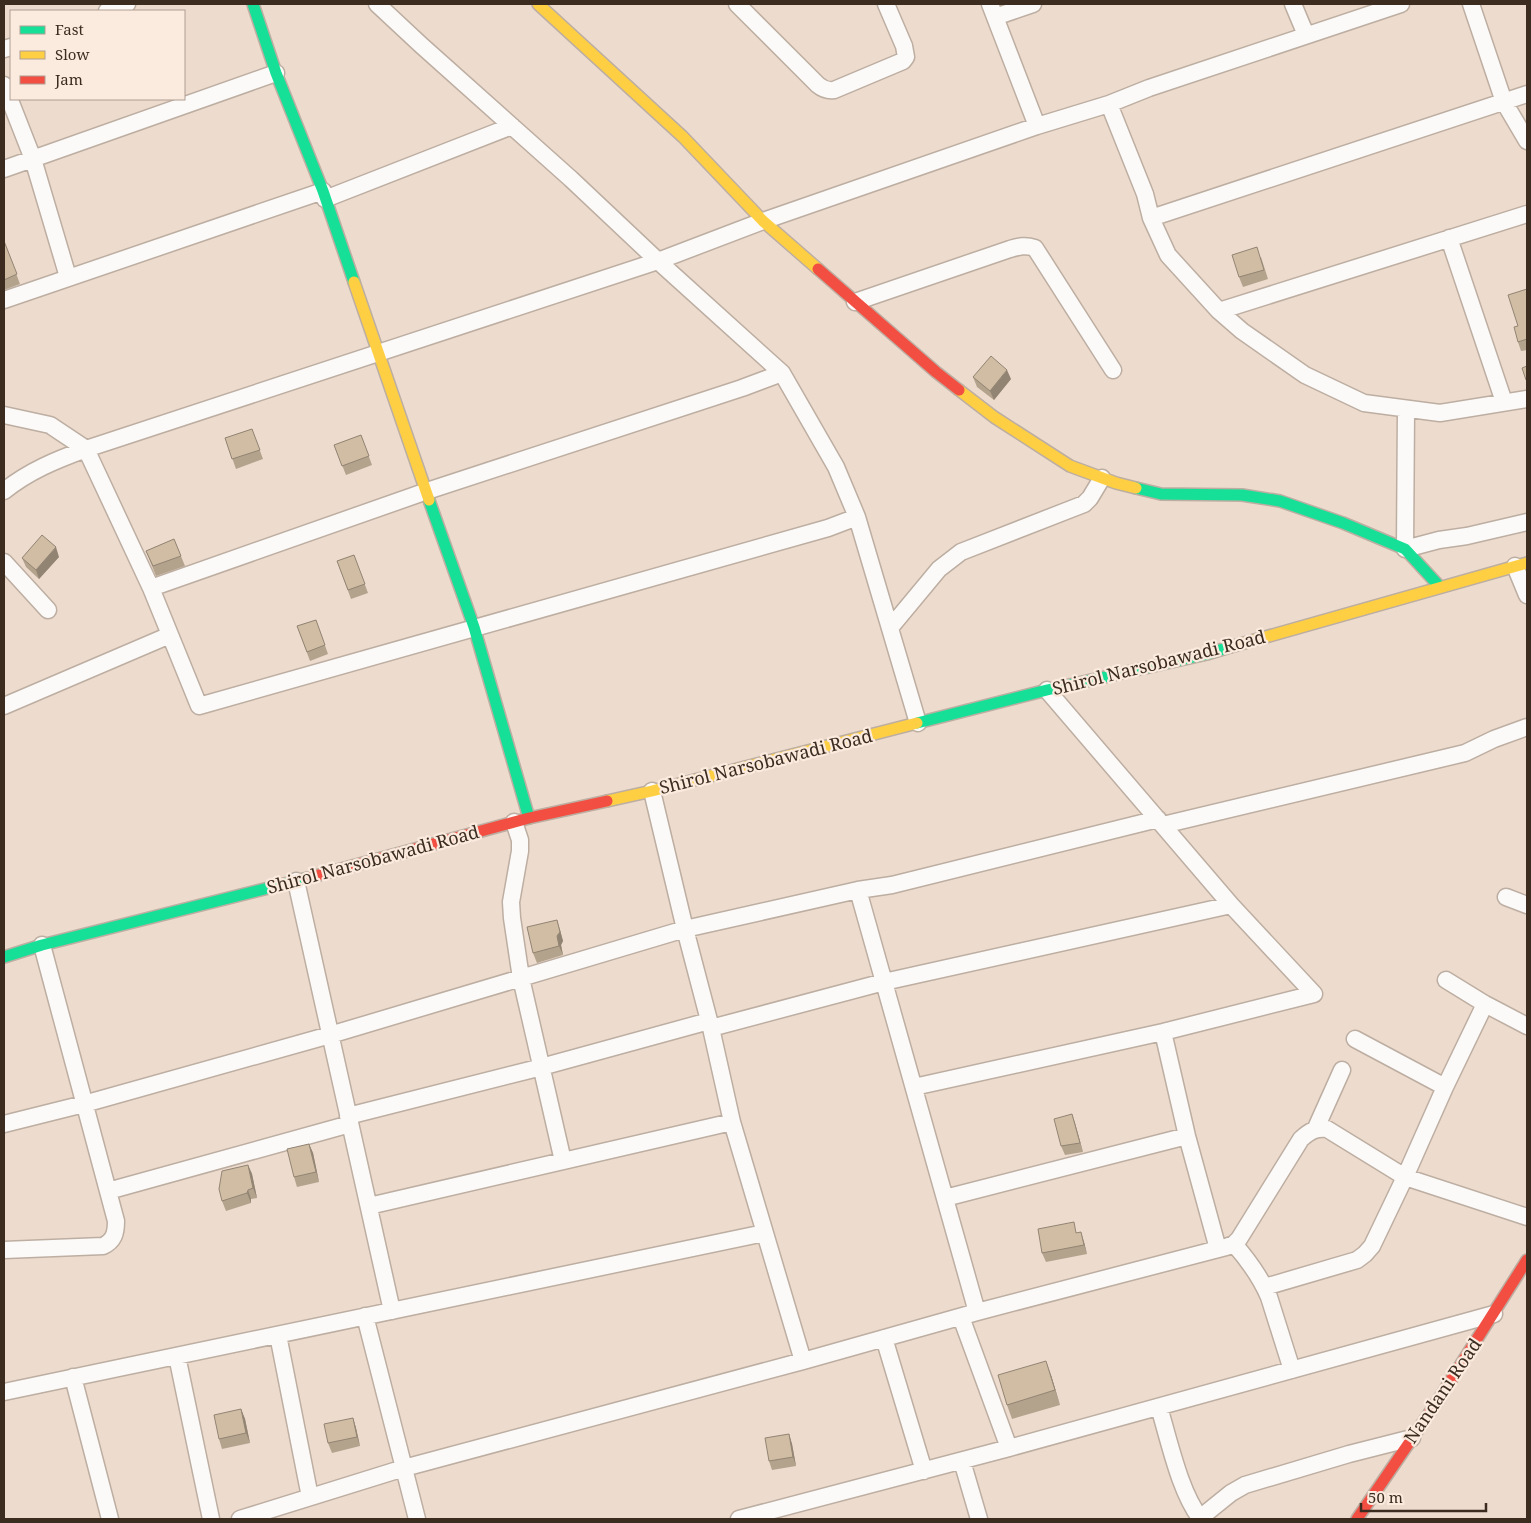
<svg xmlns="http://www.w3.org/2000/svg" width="1531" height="1523" font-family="'Noto Serif',serif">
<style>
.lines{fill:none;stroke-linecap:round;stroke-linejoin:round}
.street-casing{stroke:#bdaea2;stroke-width:19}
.fast-casing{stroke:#bdaea2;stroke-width:14}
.slow-casing{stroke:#bdaea2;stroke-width:14}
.jam-casing{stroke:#bdaea2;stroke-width:14}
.street{stroke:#fcfaf8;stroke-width:16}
.fast{stroke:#16e098;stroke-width:11}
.slow{stroke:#ffcf43;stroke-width:11}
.jam{stroke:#f24e42;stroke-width:11}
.wall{fill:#b3a38d}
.shaded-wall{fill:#928473}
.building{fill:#d0bda4;stroke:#928473}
.labels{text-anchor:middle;stroke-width:4.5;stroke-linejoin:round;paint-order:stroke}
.street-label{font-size:18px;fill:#3c2c20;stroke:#fbeade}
</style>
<rect width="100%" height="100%" fill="#eddbce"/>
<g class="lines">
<!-- street casing -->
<g class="street-casing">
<path id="street" d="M377,4l44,41 150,134 87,82 124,112 54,94 21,50 61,206
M737,4l81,81c5,4 9,6 16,5l69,-29 3,-4 -2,-11 -18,-42
M990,4l47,122
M1293,4l13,31
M1471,4l33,98 23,39
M107,11l20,-7
M995,17l38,-13
M4,49l7,-2
M4,85l29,74 35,118
M1109,104l36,90 6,24 17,37 51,56 23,20 63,44 59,28 76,10 87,-14
M4,169l272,-96
M325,199l187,-73
M1151,218l376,-124
M1449,238l55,164
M4,300l319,-109
M855,302l155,-53c10,-3 16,-4 25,-1l78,122
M1219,311l308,-97
M1406,409l-1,140 34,-9 28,-4 60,-14
M4,415l46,10 36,24 65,139 48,118 629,-178 29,-11
M4,491c25,-20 52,-31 82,-42l572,-188 105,-40 274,-95 72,-22 40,-16 252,-84
M4,562l44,48
M1515,566l12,29
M151,588l276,-97 315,-103 40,-15
M890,628l49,-59 22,-17 123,-48 6,-6 12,-20
M4,706l166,-71
M652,791l33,138 26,99 21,94 71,239
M514,822l6,18v11l-9,51 1,16 9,60 42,183
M1163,825l302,-72 29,-14 33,-12
M296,881l96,430
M858,890l119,422
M1506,897l21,8
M1446,980l39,24 42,22
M711,1028l173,-46 347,-77 -184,-215
M1163,1032l24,104 31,113
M1355,1039l90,48
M914,1087l249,-55 151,-38 -83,-89
M348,1116l186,-47 175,-48
M4,1124l80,-20 246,-69 355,-106 173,-39 34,-5 266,-66
M1316,1128l26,-58
M108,1191l242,-67
M945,1198l242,-62
M369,1206l363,-84
M1234,1244c15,17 26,32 35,53l23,73
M4,1250l99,-4c11,-5 13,-13 13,-25l-74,-276
M1265,1287l92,-27 8,-6 7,-8 33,-69 40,-90 40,-83
M365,1316l52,203
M961,1317l48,131
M278,1335l32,162
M884,1338l40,133
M177,1356l34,163
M73,1377l37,142
M4,1392l760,-159
M1159,1407c10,33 21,86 42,112
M962,1461l17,58
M1200,1518l31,-25 14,-8 104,-31 63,-16
M240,1519l164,-51 399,-107 174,-49 249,-65 8,-3 5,-5 62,-100c9,-8 14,-11 26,-10l78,48 122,40
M739,1519l270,-71 485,-134"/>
</g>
<!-- fast casing -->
<g class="fast-casing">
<path id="fast" d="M253,4l23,69 47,118 31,91
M1136,488l25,6 81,1 38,6 63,22 62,26 35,38
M429,500l45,127 55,191
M917,723l130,-33 160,-36 23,-7
M4,957l38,-12 266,-67"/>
</g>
<!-- slow casing -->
<g class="slow-casing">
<path id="slow" d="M538,4l145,133 80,84 55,48
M354,282l75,218
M959,390l35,27 76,49 46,17 20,5
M1230,647l297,-84
M607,801l45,-10 265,-68"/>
</g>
<!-- jam casing -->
<g class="jam-casing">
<path id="jam" d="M818,269l118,103 23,18
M308,878l221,-60 78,-17
M1357,1519l82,-120 88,-139"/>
</g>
<!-- street -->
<use href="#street" class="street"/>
<!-- fast -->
<use href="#fast" class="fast"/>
<!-- slow -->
<use href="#slow" class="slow"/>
<!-- jam -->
<use href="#jam" class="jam"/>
</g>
<!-- wall -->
<path class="wall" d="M4,241l16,43 -16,6z
M1261,257l7,22 -25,8 -4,-10z
M1527,289v61l-6,1 -3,-9v-16z
M973,377l38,2 -17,21 -17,-13z
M252,429l11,30 -27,10 -11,-31z
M361,435l11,30 -26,10 -12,-30z
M174,539l11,27 -29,10 -10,-25z
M354,555l14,38 -17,6 -14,-38z
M59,557l-20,22 -13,-12 -4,-9z
M316,620l12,34 -18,7 -13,-35z
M560,930l3,11 -2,4 2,10 -26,8 -4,-10z
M1072,1114l11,38 -18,3 -4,-9z
M309,1144l4,9 6,29 -22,5 -3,-10z
M248,1165l4,9 5,24 -6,1v4l-25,8 -4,-10z
M1078,1233l6,9 3,12 -41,8 -4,-9z
M1051,1375l9,30 -48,14 -5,-14z
M241,1409l4,10 5,24 -28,6 -3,-10z
M353,1418l3,10 4,18 -28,7 -4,-10z
M789,1434l3,10 4,22 -24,4 -3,-9z"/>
<!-- shaded-wall -->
<path class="shaded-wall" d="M1007,370l4,9 -17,21 -4,-9z
M56,547l3,10 -20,22 -3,-9z
M557,920l3,10 3,11 -2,4 2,10 -4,-9 -2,-10z
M1072,1114l3,9 8,29 -3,-9z
M309,1144l4,9 6,29 -3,-10z
M248,1165l4,9 5,24 -4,-10z
M248,1190l3,9v4l-4,-10z
M1081,1232l3,10 3,12 -3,-9z
M1046,1361l5,14 9,30 -5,-15z
M241,1409l4,10 5,24 -4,-10z
M353,1418l3,10 4,18 -3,-9z
M789,1434l3,10 4,22 -3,-9z"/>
<!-- building -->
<path class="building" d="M4,241l13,33 -13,6z
M1257,247l7,23 -25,7 -7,-22z
M1527,289v50l-9,3 -4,-15 4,-1 -10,-31z
M991,356l16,14 -17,21 -17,-14z
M1527,366v14h-1l-4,-12z
M252,429l8,21 -28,9 -7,-21z
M361,435l8,21 -27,10 -8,-21z
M42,535l14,12 -20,23 -14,-12z
M174,539l7,17 -28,10 -7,-15z
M354,555l11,29 -17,6 -11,-29z
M316,620l9,25 -18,7 -10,-26z
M557,920l3,12 -3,4 2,10 -26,7 -6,-26z
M1072,1114l8,29 -19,3 -7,-27z
M309,1144l7,28 -22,5 -7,-28z
M248,1165l5,23 -5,2 -1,3 -25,8 -3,-12 3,-18z
M1074,1222l2,11 5,-1 3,13 -42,8 -4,-24z
M1046,1361l9,29 -48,15 -9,-30z
M241,1409l5,24 -27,6 -5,-24z
M353,1418l4,19 -29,6 -4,-19z
M789,1434l4,23 -24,4 -4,-23z"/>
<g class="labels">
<!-- street labels -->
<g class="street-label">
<text transform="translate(1159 663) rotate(-14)" y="6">Shirol Narsobawadi Road</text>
<text transform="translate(766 762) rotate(-14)" y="6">Shirol Narsobawadi Road</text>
<text transform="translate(373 860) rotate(-15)" y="6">Shirol Narsobawadi Road</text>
<text transform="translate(1443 1391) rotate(-56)" y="6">Nandani Road</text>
</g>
</g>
<!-- border -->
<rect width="1531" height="1523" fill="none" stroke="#3c2c20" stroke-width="10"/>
<!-- legend -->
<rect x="10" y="10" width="175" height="90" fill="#fbeade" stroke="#af9e92"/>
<rect x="20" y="26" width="25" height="8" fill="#16e098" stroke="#af9e92"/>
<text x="55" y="35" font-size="15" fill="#3c2c20">Fast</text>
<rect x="20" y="51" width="25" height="8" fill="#ffcf43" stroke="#af9e92"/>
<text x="55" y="60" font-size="15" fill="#3c2c20">Slow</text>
<rect x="20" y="76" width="25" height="8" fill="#f24e42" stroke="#af9e92"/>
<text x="55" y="85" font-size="15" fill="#3c2c20">Jam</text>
<!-- scale -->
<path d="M1361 1503v8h125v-8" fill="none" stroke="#3c2c20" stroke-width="2.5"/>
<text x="1368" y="1503" font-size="15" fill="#3c2c20" stroke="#fbeade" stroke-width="4" paint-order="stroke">50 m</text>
</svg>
